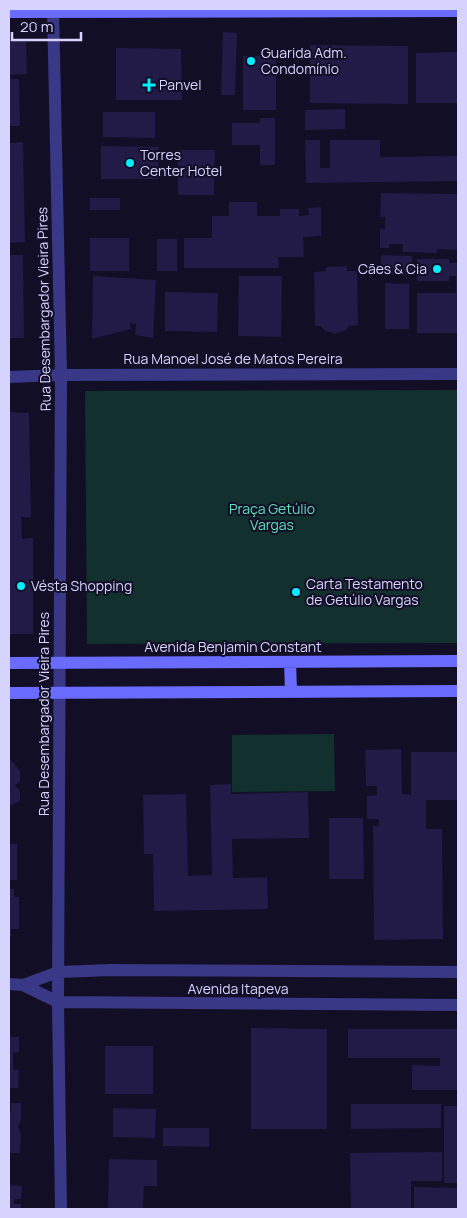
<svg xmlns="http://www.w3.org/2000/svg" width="467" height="1218" font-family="Manrope,sans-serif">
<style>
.green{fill:#11302e}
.building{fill:#221a47}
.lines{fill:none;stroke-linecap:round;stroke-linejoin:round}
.street{stroke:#393886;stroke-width:12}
.secondary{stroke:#6a6cff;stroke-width:12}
.poi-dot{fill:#00eefe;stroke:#120e26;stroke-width:2}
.labels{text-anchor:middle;stroke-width:4;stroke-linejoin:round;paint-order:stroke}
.poi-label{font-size:14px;fill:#d7d3ff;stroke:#120e26;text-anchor:start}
.street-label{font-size:14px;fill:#d7d3ff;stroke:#120e26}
.park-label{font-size:14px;fill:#5ce2bc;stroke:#120e26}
</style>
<rect width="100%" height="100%" fill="#120e26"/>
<!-- green -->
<path class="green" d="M458,390v253l-371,1 -2,-253z
M334,734l1,57 -103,1v-57z"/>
<!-- building -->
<path class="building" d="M223,32l14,1 -2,62h-14z
M9,40h17l1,34 -18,1z
M310,45l98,1v58l-98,-1z
M116,48l65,1 1,51h-66z
M458,52v51h-42v-50z
M243,56h33v54h-33z
M9,79h10l1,47h-11z
M345,109v20l-40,1v-20z
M103,112h52v26l-52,-1z
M260,118h15v47h-15v-20h-28v-22h28z
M305,140h15v28h10v-28h50v17l78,-1v25l-152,2z
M23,142l2,100 -16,1v-100z
M101,146l58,1 -1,32h-57z
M178,150h37l-1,45h-36z
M381,193l77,1v56l-21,-1v4l-34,-1v-8h-14v4h-9v-19h5v-12h-5z
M90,198h30v12h-30z
M229,202h28v14h23v-7h19v7l10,-1 -1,-7 13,-1v29l-18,1 1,20h-26l1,11h-95v-30h28v-22h17z
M90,238h39v33h-39z
M157,239h20v32h-20z
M9,255h14l1,83h-15z
M381,255l31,1v19h-31z
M417,259h32v4h9v70h-41v-40h39v-17h-7v5h-32z
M347,266v5h10l1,54 -9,1 -3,4 -11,4 -10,-3 -4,-5h-6l-1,-54 12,-1v-4z
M93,276l63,4 -3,58 -18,-3 1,-11 -6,-1 1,6 -39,10z
M239,276h43l-1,61 -43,-1z
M385,283l24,1v45h-24z
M165,292l53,1 -1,39 -52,-1z
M9,412l20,1 2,104h-10l1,22 11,-1v96h-24z
M401,749l1,45 9,1v-43h47v48h-32v29h16l1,110 -69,1 -1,-114h6v-7h-12v-23l10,-1v-9h-11l-1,-36z
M9,758l11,13v11l-5,3 5,6v10l-11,5z
M231,784v10l77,-2 1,46 -77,1 1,39 34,-1 1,32 -114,2 -1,-57h-9l-1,-59 43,-1 2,82 24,-1 -2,-90z
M329,818h34l1,61h-35z
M9,844h8v36h-8z
M9,889h5v8h5v32h-8v8h-2z
M251,1028l76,1v100h-76z
M348,1029h110v61h-46v-25l28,1v-8h-92z
M9,1037h10v15l-6,1v17h6l-1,18h-9z
M105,1046h48v48h-48z
M11,1103h10v18l-3,5 3,8 -1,19h-10l-1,-41h2z
M351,1104h90v24l-90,1z
M444,1106h14v77h-14z
M113,1108l43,1 -1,29 -42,-1z
M163,1128h46v19l-46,-1z
M442,1152v29h-31v28h-60l-1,-56z
M109,1159l48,1v26h-13l-1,23h-35z
M9,1185l13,1 -1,13h-7v5h7v5h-12z
M414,1187l44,1v21h-44z"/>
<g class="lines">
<!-- street -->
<path class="street" d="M53,9l8,366 -3,627 3,207
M9,377l52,-2 397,-1
M9,984l14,1 35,-13 53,-2 347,2
M23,985l35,17 400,3"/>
<!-- secondary -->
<path class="secondary" d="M9,12l449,-1
M290,662l1,29
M9,663l449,-2
M9,693l449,-2"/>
</g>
<!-- markers -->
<g class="poi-dot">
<circle cx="251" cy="61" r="5"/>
<path d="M146.5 77.5h5v5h5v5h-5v5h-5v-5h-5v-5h5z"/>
<circle cx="130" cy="163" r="5"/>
<circle cx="437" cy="269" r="5"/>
<circle cx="21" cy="586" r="5"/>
<circle cx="296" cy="592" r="5"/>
</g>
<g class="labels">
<!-- poi labels -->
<g class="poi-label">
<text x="261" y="58">Guarida Adm.<tspan x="261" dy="16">Condomínio</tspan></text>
<text x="159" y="90">Panvel</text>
<text x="140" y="160">Torres<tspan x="140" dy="16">Center Hotel</tspan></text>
<text x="427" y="274" text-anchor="end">Cães &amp; Cia</text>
<text x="306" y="589">Carta Testamento<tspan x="306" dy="16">de Getúlio Vargas</tspan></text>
<text x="31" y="591">Vésta Shopping</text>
</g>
<!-- street labels -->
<g class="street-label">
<text transform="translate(44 309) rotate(-91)" y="5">Rua Desembargador Vieira Pires</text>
<text x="233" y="364">Rua Manoel José de Matos Pereira</text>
<text x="233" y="652">Avenida Benjamin Constant</text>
<text transform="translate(44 714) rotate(-90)" y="5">Rua Desembargador Vieira Pires</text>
<text x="238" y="994">Avenida Itapeva</text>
</g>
<!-- park labels -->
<g class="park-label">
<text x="272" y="514">Praça Getúlio<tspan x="272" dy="16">Vargas</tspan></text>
</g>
</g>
<!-- border -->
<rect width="467" height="1218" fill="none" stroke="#d7d3ff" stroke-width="20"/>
<!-- scale -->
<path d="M12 32v8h69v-8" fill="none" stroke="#d7d3ff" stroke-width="2.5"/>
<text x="20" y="32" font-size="15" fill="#d7d3ff" stroke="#120e26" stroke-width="4" paint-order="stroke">20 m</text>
</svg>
